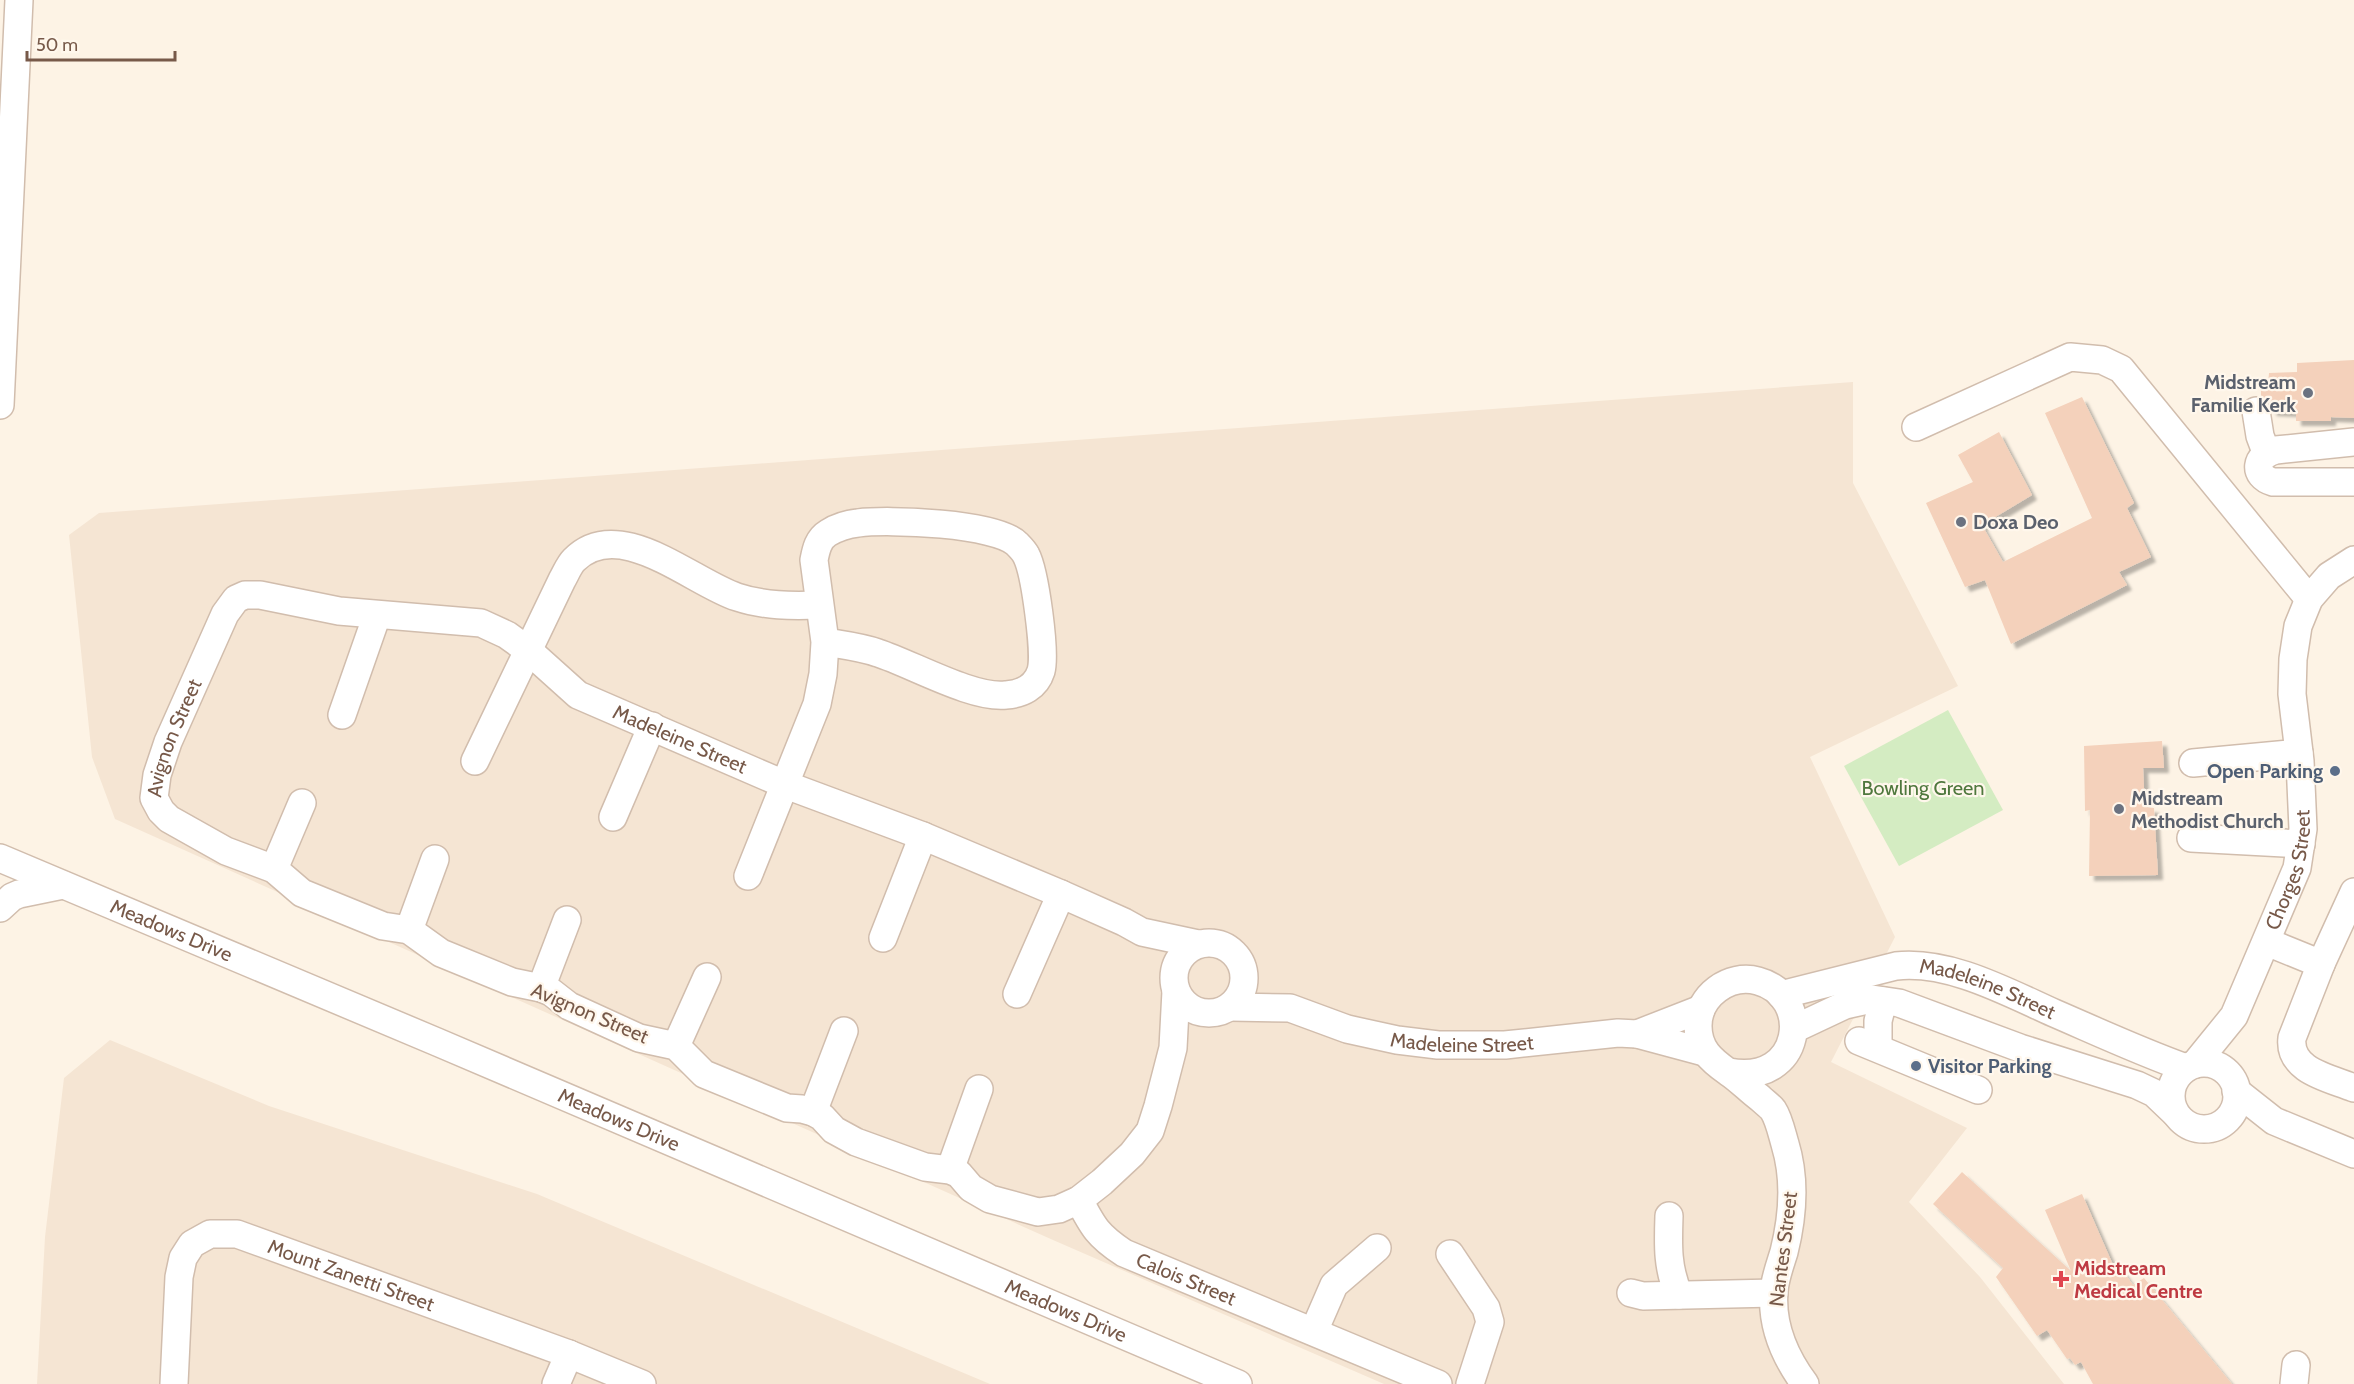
<svg xmlns="http://www.w3.org/2000/svg" width="2354" height="1384" font-family="Cabin,sans-serif">
<style>
.residential{fill:#f5e5d3}
.green{fill:#d4ecc2}
.building{fill:#f4d1bb;filter:url(#shadow)}
.lines{fill:none;stroke-linecap:round;stroke-linejoin:round}
.minor-casing{stroke:#d1bdad;stroke-width:30}
.minor{stroke:#fff;stroke-width:27}
.worship-dot{fill:#6b7280;stroke:#fff7ec;stroke-width:2}
.service-dot{fill:#5c6f8a;stroke:#fff7ec;stroke-width:2}
.health-dot{fill:#e0444e;stroke:#fff7ec;stroke-width:2}
.labels{text-anchor:middle;stroke-width:4.5;stroke-linejoin:round;paint-order:stroke}
.worship-label{font-size:20px;font-weight:bold;fill:#5b616d;stroke:#fff7ec;text-anchor:start}
.street-label{font-size:20px;fill:#775949;stroke:#fff7ec}
.service-label{font-size:20px;font-weight:bold;fill:#4e5e75;stroke:#fff7ec;text-anchor:end}
.park-label{font-size:20px;fill:#4f783d;stroke:#fff7ec}
.health-label{font-size:20px;font-weight:bold;fill:#be3a42;stroke:#fff7ec;text-anchor:start}
</style>
<defs>
<filter id="shadow"><feDropShadow dx="5" dy="5" stdDeviation="1.5" flood-color="#0004"/></filter>
</defs>
<rect width="100%" height="100%" fill="#fdf3e5"/>
<!-- residential -->
<path class="residential" d="M1853,382v101l105,203 -148,71 85,180 -64,125 136,66 -58,74 71,75 84,107h-680l-331,-144 -938,-421 -23,-62 -23,-222 30,-22z
M110,1040l159,66 268,88 453,190h-953l8,-147 19,-159z"/>
<!-- green -->
<path class="green" d="M1948,710l55,100 -104,56 -55,-100z"/>
<!-- building -->
<path class="building" d="M2354,360v58l-23,-1v4h-35v-9l-24,-1 -3,-9 -8,-6v-12h7l1,-11 28,-1v-9z
M2082,397l52,106 -7,5 24,49 -32,15 8,13 -116,59 -26,-64 -20,7 -39,-84 47,-21 -15,-27 41,-23 33,63 -50,30 21,37 89,-44 -47,-105z
M2162,741l2,27h-21l2,39 9,1 4,67 -69,1 1,-66 -5,1 -1,-65z
M1962,1172l109,99 -26,-61 37,-16 31,71 9,5 11,15 11,-7 88,106h-139l-12,-22 -6,3 -5,-7 -3,1 -20,-29 -10,6 -41,-59 7,-9 -70,-64z"/>
<g class="lines">
<!-- minor casing -->
<g class="minor-casing">
<g id="minor">
<path d="M0,405l19,-405"/>
<path d="M2256,411l4,25 6,16"/>
<path d="M1916,427l154,-70 32,3 19,9 188,230"/>
<path d="M2354,442l-78,8c-21,5 -24,26 -3,32h81"/>
<path d="M342,715l35,-100"/>
<path d="M475,761l87,-181c4,-7 7,-15 12,-20 45,-46 119,23 163,37 27,9 55,9 82,8"/>
<path d="M2193,763l106,-10"/>
<path d="M613,817l39,-91"/>
<path d="M2191,838l110,6"/>
<path id="s1" d="M0,858l437,184 801,342"/>
<path d="M274,869l28,-66"/>
<path d="M748,876l69,-172 6,-30 2,-32 -11,-82c2,-10 4,-21 14,-27 8,-5 20,-9 30,-10 30,-4 139,0 159,21 3,3 7,7 9,11 9,17 20,98 15,116 -5,16 -19,23 -35,24 -33,4 -94,-31 -128,-42 -17,-6 -35,-8 -53,-11"/>
<path d="M2354,892l-33,72 -29,74c-4,33 38,40 62,50"/>
<path d="M0,908l12,-11 7,-3 44,-9"/>
<path d="M409,930l26,-71"/>
<path d="M883,938l40,-102"/>
<path d="M2267,942l54,22"/>
<circle cx="1209" cy="978" r="35"/>
<path d="M541,988l26,-68"/>
<path id="s2" d="M1176,991l-3,57 -15,58 -8,25 -18,23 -30,28 -23,18 -20,9 -21,3 -48,-13 -19,-11 -12,-14 -9,-4 -25,-3 -69,-25 -22,-12 -12,-13 -9,-5 -11,-3 -15,-1 -83,-34 -28,-28 -37,-8 -70,-32 -18,-14 -10,-4 -29,-6 -71,-29 -32,-23 -26,-4 -81,-33 -28,-24 -48,-18 -57,-32 -8,-8 -7,-13 3,-23 11,-33 57,-128 11,-15 9,-4h15l79,16 142,12 26,12 22,16 49,44 208,90 137,51 138,58 63,28 18,10 56,12"/>
<path d="M1017,994l44,-100"/>
<path id="s3" d="M1781,995l115,-29c53,-6 111,26 158,47 44,19 87,39 132,55"/>
<path id="s4" d="M1230,1007l60,1 57,21 50,11 41,5h67l113,-12 19,1 67,18"/>
<path d="M1794,1029l51,-24 27,-6 27,4 121,45 117,37 17,8 21,20"/>
<path d="M1637,1034l64,-25"/>
<path d="M1859,1041l119,49"/>
<path d="M676,1046l31,-69"/>
<path d="M1878,1048v-27l5,-20"/>
<circle cx="2204" cy="1096" r="33"/>
<path id="s5" d="M2195,1064l39,-48 63,-148 6,-39 -3,-68 -8,-67 1,-35 5,-33 11,-27 20,-23 25,-16"/>
<path d="M1729,1072c74,14 85,-76 29,-91 -29,-8 -60,15 -60,45 0,23 13,34 30,46 11,7 21,18 32,26 4,4 10,8 13,12 6,9 9,24 12,34 11,36 8,72 -1,108 -4,13 -9,26 -10,39 -3,35 11,66 31,93"/>
<path d="M2236,1091l38,30 80,33"/>
<path d="M813,1112l31,-81"/>
<path d="M950,1170l29,-81"/>
<path id="s6" d="M1079,1200c14,27 19,36 45,53l314,131"/>
<path d="M1669,1216c-1,29 -2,52 10,79"/>
<path d="M1450,1254l36,54 4,14 -20,62"/>
<path d="M1631,1293l12,3 131,-3"/>
<path d="M1314,1331l20,-46 43,-37"/>
<path id="s7" d="M174,1384l5,-107 4,-19 9,-14 18,-10h27l332,120 73,30"/>
<path d="M556,1384l13,-30"/>
<path d="M2294,1384l2,-19"/>
</g>
</g>
<!-- minor -->
<use href="#minor" class="minor"/>
</g>
<!-- markers -->
<g class="worship-dot">
<circle cx="2308" cy="393" r="6"/>
<circle cx="1961" cy="522" r="6"/>
<circle cx="2119" cy="809" r="6"/>
</g>
<g class="service-dot">
<circle cx="2335" cy="771" r="6"/>
<circle cx="1916" cy="1066" r="6"/>
</g>
<path class="health-dot" d="M2058 1270h6v6h6v6h-6v6h-6v-6h-6v-6h6z"/>
<g class="labels">
<!-- worship labels -->
<g class="worship-label">
<text x="2296" y="389" text-anchor="end">Midstream<tspan x="2296" dy="23">Familie Kerk</tspan></text>
<text x="1973" y="529">Doxa Deo</text>
<text x="2131" y="805">Midstream<tspan x="2131" dy="23">Methodist Church</tspan></text>
</g>
<!-- street labels -->
<g class="street-label">
<text dy="7" stroke="none"><textPath href="#s2" startOffset="1344">Avignon Street</textPath></text>
<text dy="7" stroke="none"><textPath href="#s2" startOffset="1978">Madeleine Street</textPath></text>
<text dy="7" stroke="none"><textPath href="#s5" startOffset="219">Chorges Street</textPath></text>
<text dy="7" stroke="none"><textPath href="#s1" startOffset="186">Meadows Drive</textPath></text>
<text dy="7" stroke="none"><textPath href="#s3" startOffset="214">Madeleine Street</textPath></text>
<text transform="translate(590 1013) rotate(23)" y="7">Avignon Street</text>
<text dy="7" stroke="none"><textPath href="#s4" startOffset="237">Madeleine Street</textPath></text>
<text dy="7" stroke="none"><textPath href="#s1" startOffset="672">Meadows Drive</textPath></text>
<text transform="translate(1783 1249) rotate(-83)" y="7">Nantes Street</text>
<text dy="7" stroke="none"><textPath href="#s7" startOffset="312">Mount Zanetti Street</textPath></text>
<text dy="7" stroke="none"><textPath href="#s6" startOffset="138">Calois Street</textPath></text>
<text dy="7" stroke="none"><textPath href="#s1" startOffset="1158">Meadows Drive</textPath></text>
</g>
<!-- service labels -->
<g class="service-label">
<text x="2323" y="778">Open Parking</text>
<text x="1928" y="1073" text-anchor="start">Visitor Parking</text>
</g>
<!-- park labels -->
<g class="park-label">
<text x="1923" y="795">Bowling Green</text>
</g>
<!-- health labels -->
<g class="health-label">
<text x="2074" y="1275">Midstream<tspan x="2074" dy="23">Medical Centre</tspan></text>
</g>
</g>
<!-- scale -->
<path d="M27 51v9h148v-9" fill="none" stroke="#775949" stroke-width="3"/>
<text x="36" y="51" font-size="18" fill="#775949" stroke="#fff7ec" stroke-width="4.5" paint-order="stroke">50 m</text>
</svg>
